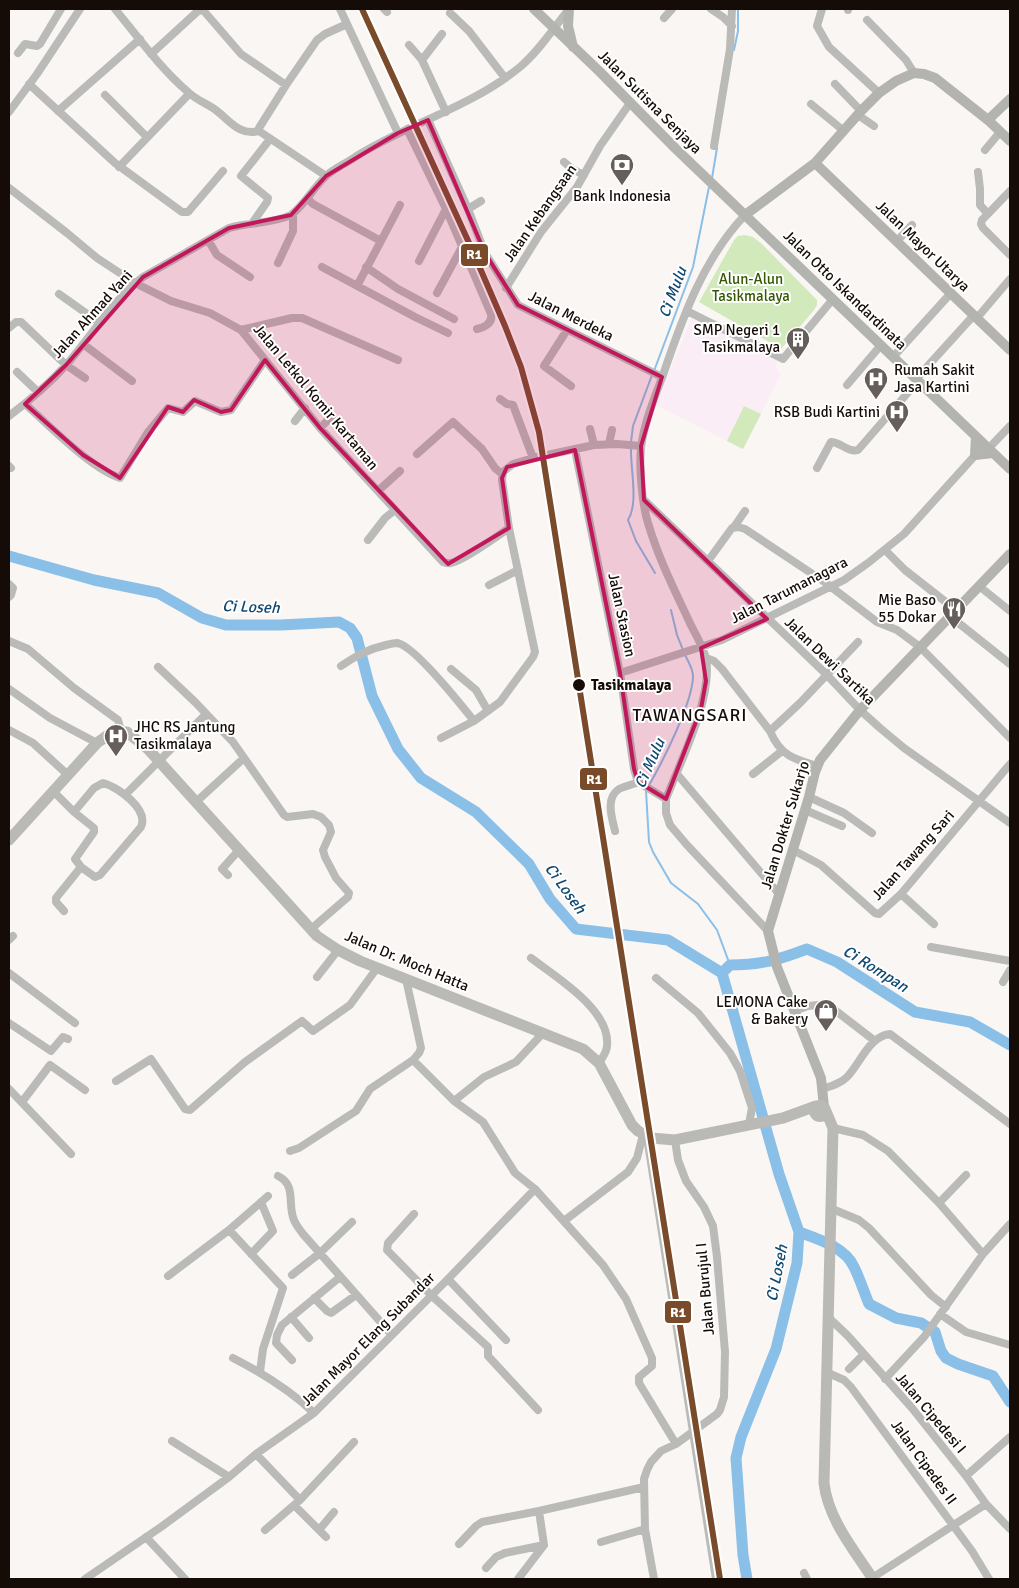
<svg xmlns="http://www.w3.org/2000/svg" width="1019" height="1588" font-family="Signika,sans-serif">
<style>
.commercial{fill:#fbedf5}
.green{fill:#d2e9bc}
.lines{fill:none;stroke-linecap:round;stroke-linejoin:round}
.stream{stroke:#8abfe8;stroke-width:2}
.river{stroke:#8abfe8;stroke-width:11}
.minor{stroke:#babbb8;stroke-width:8}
.major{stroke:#b3b4b0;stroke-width:10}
.highway{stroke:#b9bab6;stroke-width:11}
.rail-1-casing{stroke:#fff;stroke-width:10}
.rail-1{stroke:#7a4b2a;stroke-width:6}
.marked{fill:#c2185b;fill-opacity:0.2;stroke:#c2185b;stroke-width:4;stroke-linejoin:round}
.stop-dot{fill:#160c07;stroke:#fff;stroke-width:2}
.labels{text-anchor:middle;stroke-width:4;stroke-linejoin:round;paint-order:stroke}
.street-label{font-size:15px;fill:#160c07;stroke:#fff}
.poi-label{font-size:15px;fill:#160c07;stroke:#fff;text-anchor:end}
.park-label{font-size:15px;fill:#335800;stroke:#fff}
.stop-label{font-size:15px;font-weight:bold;fill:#160c07;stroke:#fff;text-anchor:start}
.water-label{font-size:16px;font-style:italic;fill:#104a72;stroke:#fff}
.quarter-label{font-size:18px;letter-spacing:1px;fill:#160c07;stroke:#fff}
.line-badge{stroke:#fff;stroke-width:2}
.badge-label{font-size:14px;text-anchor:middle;font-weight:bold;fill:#fff}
</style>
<rect width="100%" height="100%" fill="#faf6f4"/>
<!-- commercial -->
<path class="commercial" d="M692,317l86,44 -2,4 2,7 3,2 -38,75 -87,-44z"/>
<!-- green -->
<path class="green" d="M745,235l8,2 9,7 55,56v5l-3,5 -33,39 -82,-47 35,-62 4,-4z
M744,406l17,8 -18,35 -16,-8z"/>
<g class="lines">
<!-- stream -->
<path class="stream" d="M734,50l4,-19v-22
M712,178l5,-30
M654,371l39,-104 16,-80
M631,442l2,-16 19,-51
M631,447c-1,20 8,56 -3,73l8,21 19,32
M671,610l6,25 6,15
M648,787c14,-24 45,-85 45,-111 0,-7 -5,-15 -8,-21
M646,791l3,51 4,10 18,31 27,21 19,26 13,35"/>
<!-- river -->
<path class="river" d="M9,556l85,24 64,13 44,25 24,7h55l58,-3 11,6 7,10 15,58 26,53 23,29 55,34 53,52 21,35 26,30 92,11 54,33 57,201 20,58 -2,31 -21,86 -35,88 -5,21 7,97 4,24
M722,973l8,-8c31,0 48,-5 77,-16l30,13 78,50 55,10 40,23
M799,1232c19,7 46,15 55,35 6,12 10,25 15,37l27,14 25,5 14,9 6,19 5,7 12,6 35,12 17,26"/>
<!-- minor -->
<path class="minor" d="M115,9c23,28 45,59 73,83 8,8 20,12 29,19 14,11 23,25 42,20l67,45
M340,9l58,124
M384,9l3,3
M711,9l12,8 9,9
M822,9l-5,17 12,21 50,46
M848,9v1
M450,13l19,18 36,47
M664,18l8,-9
M867,20l39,40 8,13
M409,45l13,15 24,52
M18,53l7,-9 12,2 3,-2 21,-35
M151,54l47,-43 5,-1 38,44 45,31
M422,60l20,-26
M29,84l86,79 67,49h6l35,-41
M835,84l26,27
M105,95l42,42
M811,104l33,27
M58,111l82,-72
M9,112l28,-38 43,-65
M858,115l16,11
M428,120l40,89 17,44 33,52 144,72
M407,129l39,80 -27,52
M259,131v-3l27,-43 31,-45 8,-6 22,-10
M714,146l16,-97 2,-40
M985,150l15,-18
M564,162l8,7 12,6
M119,167l70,-73
M978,172l2,17v16l8,9
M9,188l58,45 30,25 38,25 36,18 39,12 31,17 79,98 123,134c3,1 4,2 8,1 14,-3 45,-26 58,-35
M1010,191l-28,29 -1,4 2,4 27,27
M307,198l6,6 68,37 -24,45
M446,209l45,105c2,9 -6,13 -14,15
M468,209l13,-8
M745,215c-42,44 -63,104 -82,160 -9,24 -19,48 -22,73 -2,20 1,56 7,75 10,34 26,66 41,98 5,11 15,27 17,38 7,39 -26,103 -40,140v14l4,12 17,20 81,86
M253,222l14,-20 1,-4 -27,-22 29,-37
M208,240l9,15 33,22
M381,241l19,-36
M897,241l15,-16
M278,263l15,-32v-17
M322,267l93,50 33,16
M366,267l32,22 56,30
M506,288l35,-56 36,-45 23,-41 30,-43
M437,293l25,-46
M59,294l41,29
M687,311l96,48 50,-60
M977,318l33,-39
M9,328l7,-6h5l45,43 19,13
M241,330l51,-12h10l96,42
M567,330l-23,36 27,20
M83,344l49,37
M893,357l58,-64
M17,372l21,20
M916,379l58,-64
M847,385l34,-40
M500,399l7,5 6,1 20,53
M25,404c24,21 66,65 95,74l28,-46 20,-24 15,4 12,-11 26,11 10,-2 34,-50
M9,416c20,-15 41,-33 58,-52 25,-29 46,-64 76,-87l86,-49c20,-6 43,-4 62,-13 13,-10 21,-25 33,-37 7,-8 19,-13 28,-19 54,-35 118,-51 168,-92 19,-16 33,-38 49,-58
M295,421l10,-13
M320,428l12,-12
M590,429l4,16
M609,444l3,-14
M988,449l22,-23
M575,450l45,223 14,96 4,13 28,17
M417,454l36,-32 29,27 13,19 7,6
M9,466l2,2
M817,468l14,-26c10,0 17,11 27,8l60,-69
M378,491l22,-20
M644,500l182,174 34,36 20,18 24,20 106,75
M734,527l11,-16
M368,540l17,-22 10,-8
M885,550l20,20 51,40
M708,561l24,-33 6,-1 7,2 81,54 51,39 20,8 23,17 90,91
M9,584l4,4 -2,7 -2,2
M489,585l29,-15
M979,586l31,25
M951,617l59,47
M9,641l19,8 46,39 44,32 3,11
M706,658l8,3 8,8 48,62c10,24 23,28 47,35
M341,666c15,-10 27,-17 45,-21 4,-1 8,-2 11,-2 17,2 65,63 77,78
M158,667l37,35 38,40 51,73 3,2 26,-3 8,3 8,8 2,7 -8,18 2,7 11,21 13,15 -1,4 -37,32
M451,669l25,21 12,21
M620,673l102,-33 122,-60 24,-17 36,-29 75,-83
M9,689l41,29 47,25
M9,730l24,13 35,32
M770,731l30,-28 58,-61
M441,738l33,-17 26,-19 33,-45 2,-5 -26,-124 -7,-48 1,-8 10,-8 20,-6 61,-13 23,-1 24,2
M677,774l102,120
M753,774l29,-23
M103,783c15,4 46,26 38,44l-41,48 -5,2 -14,-10 -6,-8 19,-27v-4l-20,-16 20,-24z
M53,791l21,21
M126,794l80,-80
M809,797l35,16 28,20
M196,802l48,-44
M805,810l37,16
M615,831c-3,-13 -10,-33 4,-42 6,-3 13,-4 19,-7
M793,850l28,15 54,48 4,1 22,-20 109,-130
M228,875l-6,-6 17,-19
M901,894l33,30
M64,911l-8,-9v-4l25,-31
M9,940l4,-4
M931,947l79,14
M531,958c25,19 80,52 76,88 0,6 -5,12 -8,17
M9,973l66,50
M317,977l21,-27
M656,978l42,35 32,40 10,18 12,37 -3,16
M406,979l15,69 -2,5 -6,7 41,41 29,21 32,51 20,16 68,76 23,34 26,59v8l-13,11v6l37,61
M1003,982l7,-12
M794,1011l14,-5 19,-2 48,37
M9,1023l42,28 12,-14 5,2
M116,1081l35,-22 34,50 5,1 55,-48 57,-41 11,10 37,-26 27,-37
M9,1089l62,65
M822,1089c9,-3 18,-5 25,-12 13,-13 22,-41 43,-43l120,90
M454,1101l30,-24 32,-15 27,-29
M22,1102l28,-37 35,25
M833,1128l30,7 25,16 51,52 44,51
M647,1137l69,442
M290,1151l9,-3 57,-37 14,-22 43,-29
M278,1176c19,9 9,29 16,44 2,5 6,10 9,14l89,101
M939,1203l27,-28
M830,1208l29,12 10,8 62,67 15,12
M414,1214l-26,29 -1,7 44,45 57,52v9l50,54
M564,1221l64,-49 9,-14 6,-23
M229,1230l39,-34
M251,1254l22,-23 -12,-29
M292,1275l28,-22 32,-31
M168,1276l61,-46 2,2 52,56 -20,61 -3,23
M448,1279l58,61
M314,1298l13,13 4,2 25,-18
M940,1314l26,18 44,13
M291,1317l18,21
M828,1317l20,19 64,72 54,68 20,28 24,25
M233,1358c29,15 57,32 81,55
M292,1360l-16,-17 1,-8 5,-10 58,-48
M849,1369l15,-15
M826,1372l18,8 7,7 121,164 17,28
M885,1379l39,-42 59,-83 27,-30
M172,1441l57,36
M256,1454l44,46
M966,1476l44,-39
M294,1505l32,32
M265,1530l35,-30 54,-58
M319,1530l15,-18
M146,1537l39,42
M601,1542l44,-13
M459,1544l17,-18 6,-4 57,-11
M486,1568l10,-11 9,-4 39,-8
M804,1573l3,6
M872,1578l114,-74
M85,1579l76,-52 68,-50 27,-23 58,-41 134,-134 87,-90
M518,1579l26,-34 -5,-34 105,-24
M654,1579l-9,-50 -1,-50 3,-9 4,-8 10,-11 15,-7 41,-30 3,-4 4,-13 1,-45 -8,-95 -4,-31 -9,-19 -18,-26 -8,-21 -3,-20"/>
<!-- major -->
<path class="major" d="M534,9l65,62 77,78 334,320
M569,9l-1,17 5,21
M988,120l22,-21
M815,163l195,187
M745,215l70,-52 46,-52 18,-18 17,-12 18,-8 10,1 11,4 53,42 22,21
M976,437l-1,18 18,-2
M824,1107l-3,-29 -44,-111 -9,-36 41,-134 6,-25 5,-12 40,-50 150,-156"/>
<!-- highway -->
<path class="highway" d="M9,840l88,-97 11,-8 8,-3h11l21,17 169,187 21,14 22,11 223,88 16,14 33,62 6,6 13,7 24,2 108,-22 33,-12
M814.5 1111a5.5 5.5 0 1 1 11 0a5.5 5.5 0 1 1-11 0Z
M825,1109l8,19 -9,355c4,36 30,67 49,96"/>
<!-- rail-1 casing -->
<g class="rail-1-casing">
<path id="rail-1" d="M362,9l108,236 35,81 16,41 18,65 181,1147"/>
</g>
<!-- rail-1 -->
<use href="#rail-1" class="rail-1"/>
</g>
<!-- marked area -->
<path class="marked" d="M428,120l57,133 33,52 144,72 -21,69 3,54 123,119 -66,29 5,33 -5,28 -35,90 -28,-17 -4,-13 -14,-96 -45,-223 -68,17 -5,11 7,50 -61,36 -128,-136 -55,-68 -34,50 -10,2 -27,-12 -11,12 -15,-5 -48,71 -37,-23 -58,-51 41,-39 77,-88 86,-49 62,-13 35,-39 72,-43z"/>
<!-- icons -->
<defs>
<g id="bank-pin" transform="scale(1.25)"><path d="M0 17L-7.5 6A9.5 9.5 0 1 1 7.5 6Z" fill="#665e5a" stroke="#fff"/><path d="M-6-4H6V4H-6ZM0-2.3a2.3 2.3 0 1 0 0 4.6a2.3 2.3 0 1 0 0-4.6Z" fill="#fff"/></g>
<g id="building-pin" transform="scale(1.25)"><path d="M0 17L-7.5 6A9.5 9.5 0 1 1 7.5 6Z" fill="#665e5a" stroke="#fff"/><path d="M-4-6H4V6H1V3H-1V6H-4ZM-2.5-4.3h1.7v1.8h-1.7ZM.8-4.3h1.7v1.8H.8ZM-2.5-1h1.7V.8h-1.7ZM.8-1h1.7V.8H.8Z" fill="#fff"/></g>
<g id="hospital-pin" transform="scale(1.25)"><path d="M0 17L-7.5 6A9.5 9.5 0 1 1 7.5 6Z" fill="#665e5a" stroke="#fff"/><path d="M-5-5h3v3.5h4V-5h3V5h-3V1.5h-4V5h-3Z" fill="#fff"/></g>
<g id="restaurant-pin" transform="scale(1.25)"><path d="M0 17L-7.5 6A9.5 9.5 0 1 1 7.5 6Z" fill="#665e5a" stroke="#fff"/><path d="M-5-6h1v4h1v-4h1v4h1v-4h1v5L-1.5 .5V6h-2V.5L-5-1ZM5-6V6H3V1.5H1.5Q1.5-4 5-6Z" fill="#fff"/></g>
<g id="shop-pin" transform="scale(1.25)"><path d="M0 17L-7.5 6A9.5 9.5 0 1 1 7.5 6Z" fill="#665e5a" stroke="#fff"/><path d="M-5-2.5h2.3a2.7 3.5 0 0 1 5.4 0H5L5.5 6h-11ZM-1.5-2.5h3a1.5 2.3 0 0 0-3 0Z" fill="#fff"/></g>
</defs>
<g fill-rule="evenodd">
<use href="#bank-pin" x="622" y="165"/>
<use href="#building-pin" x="798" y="339"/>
<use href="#hospital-pin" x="876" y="379"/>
<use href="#hospital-pin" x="897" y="412"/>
<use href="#restaurant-pin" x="954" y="609"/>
<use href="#hospital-pin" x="116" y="736"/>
<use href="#shop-pin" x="826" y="1011"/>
</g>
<!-- markers -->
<circle class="stop-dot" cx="579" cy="685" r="7"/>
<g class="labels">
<!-- street labels -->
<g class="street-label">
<text transform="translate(650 102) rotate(45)" y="5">Jalan Sutisna Senjaya</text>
<text transform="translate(540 213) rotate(-55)" y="5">Jalan Kebangsaan</text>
<text transform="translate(923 246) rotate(44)" y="5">Jalan Mayor Utarya</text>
<text transform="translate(845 290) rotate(44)" y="5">Jalan Otto Iskandardinata</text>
<text transform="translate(92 314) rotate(-48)" y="5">Jalan Ahmad Yani</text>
<text transform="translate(571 316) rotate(27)" y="5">Jalan Merdeka</text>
<text transform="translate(316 397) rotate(50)" y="5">Jalan Letkol Komir Kartaman</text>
<text transform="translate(789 590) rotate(-27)" y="5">Jalan Tarumanagara</text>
<text transform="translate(622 615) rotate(78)" y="5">Jalan Stasion</text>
<text transform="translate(830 661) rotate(44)" y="5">Jalan Dewi Sartika</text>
<text transform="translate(785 825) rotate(-73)" y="5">Jalan Dokter Sukarjo</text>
<text transform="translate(913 855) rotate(-48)" y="5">Jalan Tawang Sari</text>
<text transform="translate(407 961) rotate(23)" y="5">Jalan Dr. Moch Hatta</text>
<text transform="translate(705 1289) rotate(-95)" y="5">Jalan Burujul I</text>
<text transform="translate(368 1339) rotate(-45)" y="5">Jalan Mayor Elang Subandar</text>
<text transform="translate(931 1413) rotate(50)" y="5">Jalan Cipedesi I</text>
<text transform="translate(924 1462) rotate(54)" y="5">Jalan Cipedes II</text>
</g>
<!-- poi labels -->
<g class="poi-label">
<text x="622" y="201" text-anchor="middle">Bank Indonesia</text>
<text x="780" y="335">SMP Negeri 1<tspan x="780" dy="17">Tasikmalaya</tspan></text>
<text x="894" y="375" text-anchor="start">Rumah Sakit<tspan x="894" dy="17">Jasa Kartini</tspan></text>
<text x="880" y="417">RSB Budi Kartini</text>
<text x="936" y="605">Mie Baso<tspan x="936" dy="17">55 Dokar</tspan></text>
<text x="134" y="732" text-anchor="start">JHC RS Jantung<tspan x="134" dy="17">Tasikmalaya</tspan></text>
<text x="808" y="1007">LEMONA Cake<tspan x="808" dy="17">&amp; Bakery</tspan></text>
</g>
<!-- park labels -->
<g class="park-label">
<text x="751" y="284">Alun-Alun<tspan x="751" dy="17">Tasikmalaya</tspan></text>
</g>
<!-- stop labels -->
<g class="stop-label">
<text x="591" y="690">Tasikmalaya</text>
</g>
<!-- water labels -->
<g class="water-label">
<text transform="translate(672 292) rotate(-69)" y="6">Ci Mulu</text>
<text transform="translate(251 606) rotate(2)" y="6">Ci Loseh</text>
<text transform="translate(649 763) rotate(-66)" y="6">Ci Mulu</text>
<text transform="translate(566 888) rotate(54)" y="6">Ci Loseh</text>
<text transform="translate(876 968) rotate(32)" y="6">Ci Rompan</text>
<text transform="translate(776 1273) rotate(-79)" y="6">Ci Loseh</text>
</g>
<!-- quarter labels -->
<g class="quarter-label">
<text x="690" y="721">TAWANGSARI</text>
</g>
</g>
<g class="line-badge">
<rect x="460" y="243" width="29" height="24" rx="5" fill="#7a4b2a"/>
<rect x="579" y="767" width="29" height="24" rx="5" fill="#7a4b2a"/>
<rect x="664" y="1300" width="28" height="24" rx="5" fill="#7a4b2a"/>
</g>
<g class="badge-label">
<text x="474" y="259">R1</text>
<text x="594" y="784">R1</text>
<text x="678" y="1317">R1</text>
</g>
<!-- border -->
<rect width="1019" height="1588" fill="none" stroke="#160c07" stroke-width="20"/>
</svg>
